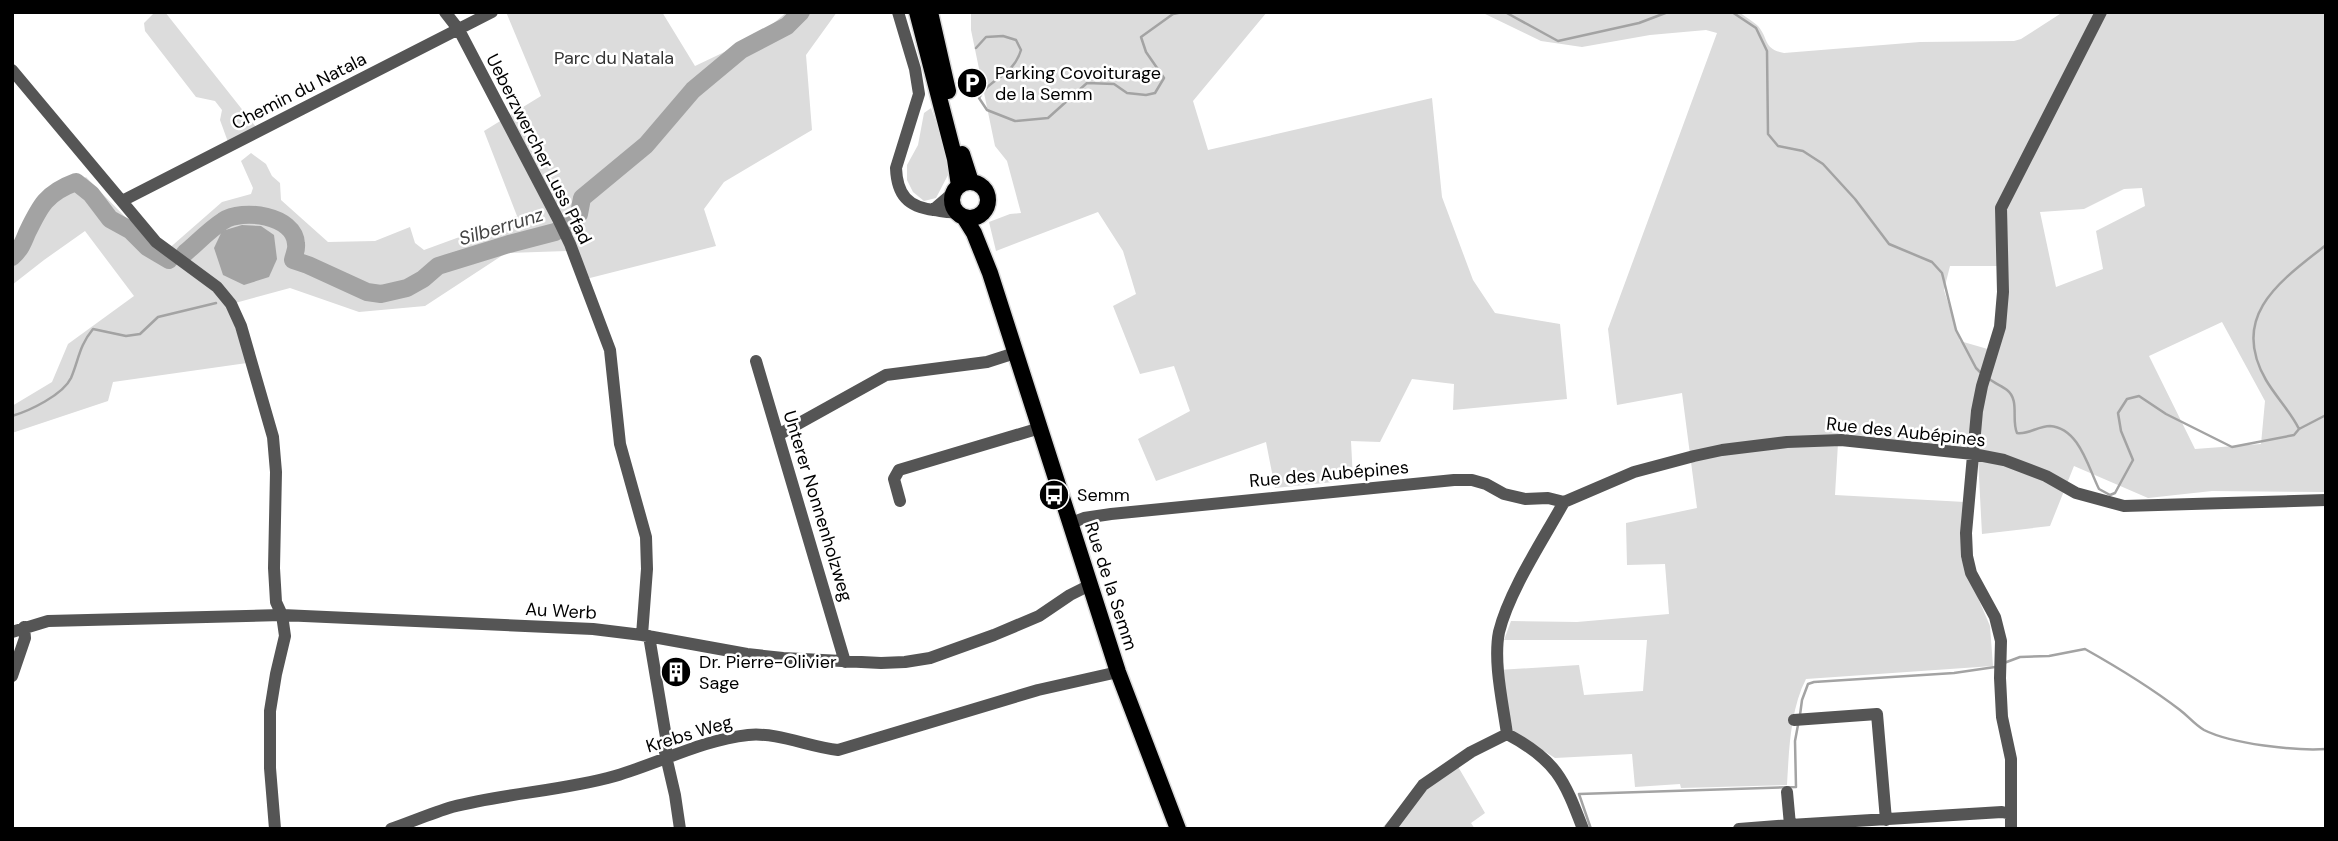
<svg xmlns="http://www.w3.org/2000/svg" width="2338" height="841" font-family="'DM Sans',sans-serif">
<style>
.green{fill:#dcdcdc;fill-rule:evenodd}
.water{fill:#a3a3a3}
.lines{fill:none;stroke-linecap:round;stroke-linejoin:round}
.stream{stroke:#a3a3a3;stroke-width:2.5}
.river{stroke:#a3a3a3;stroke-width:18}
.major-casing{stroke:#dbdbdb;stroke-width:19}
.minor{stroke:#555;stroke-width:12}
.major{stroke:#000;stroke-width:16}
.labels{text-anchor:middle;stroke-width:5;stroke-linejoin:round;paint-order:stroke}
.park-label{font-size:18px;fill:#333;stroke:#fff}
.poi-label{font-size:18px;fill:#000;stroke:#fff;text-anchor:start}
.street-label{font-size:18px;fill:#000;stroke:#fff}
.water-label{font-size:19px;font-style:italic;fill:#444;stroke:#fff}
</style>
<rect width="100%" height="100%" fill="#fff"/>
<!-- green -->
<path class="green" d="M155,12h10l91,115 -28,15 -8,-22 2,-10 -7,-9 -19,-4 -51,-66 -1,-8z
M506,12h156l33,54 63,-30 29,-24h50l-31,43 6,75 -88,52 -20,27 12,37 -130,33 -19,-28 -61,2 -81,53 -66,6 -69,-24 -62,17 19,58 -134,19 -5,19 -96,32v-27l40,-24 16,-38 66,-48 -49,-65 -41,29 -32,25v-21l21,-45 53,-42 49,50 31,24 56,-49 29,-8 2,-6 -12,-27 10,-8 15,11 6,12 8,7 1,17 47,42 47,-1 35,-14 5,16 9,7 93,-34 -33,-85 57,-35z
M971,12h296l-74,89 15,49 224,-52 10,99 31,83 22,33 65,11 7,75 -114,11 1,-26 -42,-5 -32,63 -29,-1 2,39 -78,8 -9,-46 -110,39 -18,-42 52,-28 -16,-45 -34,8 -27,-68 23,-12 -13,-43 -25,-39 -102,39 -7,-29 21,-8 11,-1 -14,-52 -12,-15 -24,-116z
M1481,12h258c6,5 14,9 19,14 11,13 5,23 26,27l136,-11 94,-1 7,-2 42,-27h263v480l-114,-1 -64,7 -74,-32 -24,60 -68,8 -4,-76 -140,-15 -3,52 130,7 -4,56 29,68 3,40 -187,13c-16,31 -17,72 -19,106l-106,3 -1,-4 -45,3 -3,-33 -77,4 -46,-29 -11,-59 81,-5 5,30 59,-4 4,-51h-143l7,-19 66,1 92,-8 -4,-50 -38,1 -1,-42 71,-15 -15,-115 -65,12 -9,-76 109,-296 -11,-3 -56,5 -68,12 -41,-6zM2142,188l3,18 -49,25 7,38 -47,18 -16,-75 44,-3 40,-20zM1950,266h48v86l-38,-11 -16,-51zM2222,322l43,79 -4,43 -66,5 -46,-93z
M931,108l18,51 -1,16 -12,23 -12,3 -11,-9 -6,-12v-15l11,-20 6,-32z
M1453,758l32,55 -14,10 4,6h-94l53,-58z"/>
<!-- water -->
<path class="water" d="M242,225l19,1 13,9 3,24 -8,18 -25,8 -21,-10 -9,-27 8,-17z"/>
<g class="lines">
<!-- stream -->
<path class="stream" d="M1505,12l53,29 81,-18 29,-11
M1732,12l24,16 11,23 1,83 10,12 25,5 20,13 32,35 34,45 43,18 10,11 14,57 20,38 4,4
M976,48l10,-11 17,-1 13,4 5,10c-8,27 -31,27 -42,48l8,12 28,11 33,-3 39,-35 27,1 13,9 19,2 9,-2 9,-15 -18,-26 -5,-15 32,-23 10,-2
M1988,378c6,5 14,8 19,12 13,10 4,30 10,43 11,2 21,-7 33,-7 29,2 38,41 49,63l11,6 5,-2 18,-33 -12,-29 -3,-18 9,-14 12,-3 27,18 66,33 62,-12 5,-6c-9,-18 -23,-32 -33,-49 -37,-64 14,-99 60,-135
M12,416c17,-5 51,-21 59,-38 8,-19 8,-32 22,-49l33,7 14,-2 18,-17 58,-14
M2299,429l27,-14
M2004,663l16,-6 29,-1 36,-7c32,18 65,38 95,61 8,6 15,15 24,20 28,14 91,21 122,19
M1800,715l2,-15 6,-16 6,-2 140,-9 41,-6
M1591,829l-12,-35 217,-7 -1,-46 3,-16"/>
<!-- river -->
<path class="river" d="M185,253c12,-10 24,-23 38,-32 19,-13 72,-6 73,23 1,5 -2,11 -3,16l15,5 59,27 14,2 26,-6 16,-9 15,-13 71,-22 46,-12 18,-9 6,-9 3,-16 64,-53 47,-55 48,-40 46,-24 14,-14
M12,257c8,-7 11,-14 15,-24 13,-27 19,-40 49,-51l15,12 19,25 20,11 17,17 22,13"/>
<!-- major casing -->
<g class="major-casing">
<path id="major" d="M917,12l38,147 4,27
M930,12l18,79
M962,154l9,28
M952 200a18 18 0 1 1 36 0a18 18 0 1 1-36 0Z
M964,217l10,16 16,40 128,399 60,157"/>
</g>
<!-- minor -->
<path class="minor" d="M445,12l14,18 99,189 12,25 40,106 10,94 26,93 1,32 -5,66
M898,12l17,57 4,25 -23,74c1,27 12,39 38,42 8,1 14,3 23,2
M12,70l144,172 61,45 14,17 10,22 32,111 3,35 -2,96 2,34 6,13 3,21 -9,38 -6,37v57l5,61
M122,201l370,-189
M933,210l21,-18
M756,361l89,301
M778,435l108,-60 101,-13 28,-9
M900,501l-6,-22 5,-9 141,-42
M1071,523l13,-5 27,-4 343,-34h18l14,4 18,10 21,5 23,-1 16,4 70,-30 60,-16 28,-6 65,-8 54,-2 132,14 31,6 42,16 30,17 48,13 202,-6
M12,632l36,-11 234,-6 311,14 49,6 105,19 36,4 98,5 24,-1 25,-4 64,-23 45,-19 31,-21 20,-10
M649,636l18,107 -2,9 10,43 5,34
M12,676l13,-38 -1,-11
M1794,720l83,-6 9,106
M1507,734c49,26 57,45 76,95
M1790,825l212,-13 9,2
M391,829c20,-7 41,-16 61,-22 54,-14 110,-16 163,-31 45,-13 87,-36 133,-41 30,-3 61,12 90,15l200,-60 80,-18
M1390,829l33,-44 48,-33 36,-18c-4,-30 -14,-72 -8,-102 10,-41 44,-92 65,-130
M1739,829l51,-4 -3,-33
M2011,829v-70l-9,-42 -2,-39 1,-37 -6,-24 -24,-44 -4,-17 -1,-23 11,-122 5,-25 18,-59 3,-35 -2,-84 100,-196"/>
<!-- major -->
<use href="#major" class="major"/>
</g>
<!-- icons -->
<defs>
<g id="parking-disc" transform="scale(1.575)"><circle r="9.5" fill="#000" stroke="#fff"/><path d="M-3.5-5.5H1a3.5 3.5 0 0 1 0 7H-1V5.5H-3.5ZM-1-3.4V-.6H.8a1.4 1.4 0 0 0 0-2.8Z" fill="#fff"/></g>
<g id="bus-disc" transform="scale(1.575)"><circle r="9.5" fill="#000" stroke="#fff"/><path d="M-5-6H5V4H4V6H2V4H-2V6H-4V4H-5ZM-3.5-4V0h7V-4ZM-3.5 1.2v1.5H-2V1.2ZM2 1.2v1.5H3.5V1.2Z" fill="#fff"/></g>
<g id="building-disc" transform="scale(1.575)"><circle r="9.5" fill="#000" stroke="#fff"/><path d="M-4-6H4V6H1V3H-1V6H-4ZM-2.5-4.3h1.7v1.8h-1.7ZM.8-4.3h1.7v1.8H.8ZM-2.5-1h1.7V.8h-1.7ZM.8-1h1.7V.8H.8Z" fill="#fff"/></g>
</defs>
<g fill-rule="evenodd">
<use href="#parking-disc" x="972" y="83"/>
<use href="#bus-disc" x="1054" y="495"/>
<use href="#building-disc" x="676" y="672"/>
</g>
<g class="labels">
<!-- park labels -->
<g class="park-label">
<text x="614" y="64">Parc du Natala</text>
</g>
<!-- poi labels -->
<g class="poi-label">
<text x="995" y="79">Parking Covoiturage<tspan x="995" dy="21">de la Semm</tspan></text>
<text x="1077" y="501">Semm</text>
<text x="699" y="668">Dr. Pierre-Olivier<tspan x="699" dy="21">Sage</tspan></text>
</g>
<!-- street labels -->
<g class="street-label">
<text transform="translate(299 91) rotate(-27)" y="6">Chemin du Natala</text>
<text transform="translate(539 149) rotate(63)" y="6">Ueberzwercher Luss Pfad</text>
<text transform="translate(1906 432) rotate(6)" y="6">Rue des Aubépines</text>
<text transform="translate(1329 474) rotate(-5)" y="6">Rue des Aubépines</text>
<text transform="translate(818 506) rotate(73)" y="6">Unterer Nonnenholzweg</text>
<text transform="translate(1111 586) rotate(72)" y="6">Rue de la Semm</text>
<text transform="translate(561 611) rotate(3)" y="6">Au Werb</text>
<text transform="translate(689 734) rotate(-17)" y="6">Krebs Weg</text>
</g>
<!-- water labels -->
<g class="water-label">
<text transform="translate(501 226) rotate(-17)" y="7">Silberrunz</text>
</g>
</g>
<!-- border -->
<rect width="2338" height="841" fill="none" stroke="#000000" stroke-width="28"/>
</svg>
